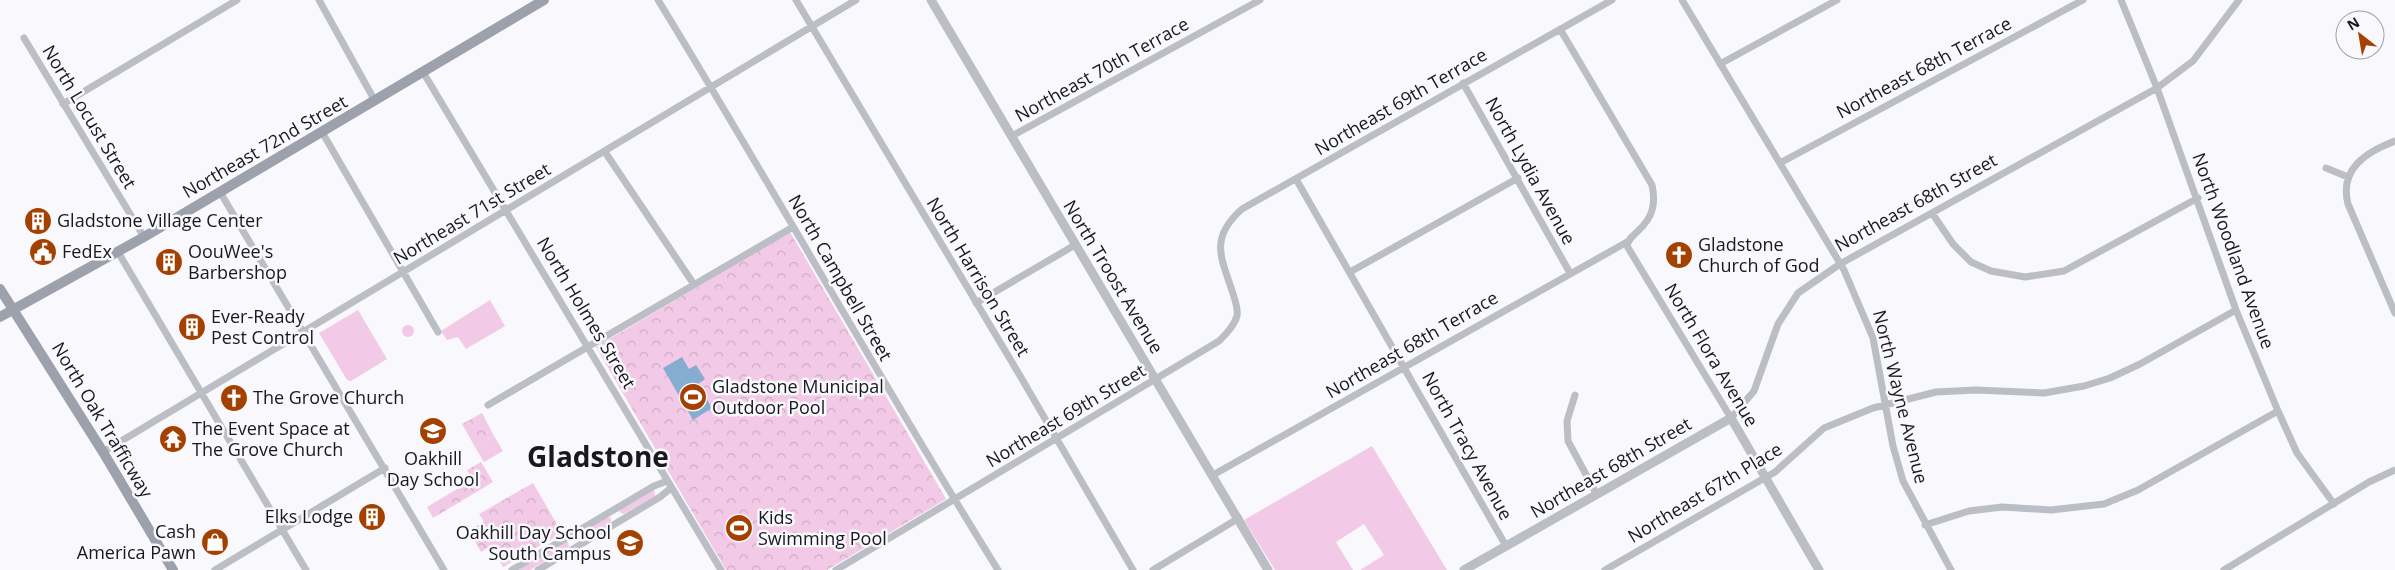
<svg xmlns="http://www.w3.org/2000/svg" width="2395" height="570" font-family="'Open Sans',sans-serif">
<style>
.green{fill:#f2c9e6}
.park{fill:url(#park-crowns)}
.water{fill:#85add0}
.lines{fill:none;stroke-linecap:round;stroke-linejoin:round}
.minor{stroke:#bbbec5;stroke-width:7}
.tertiary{stroke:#bbbec5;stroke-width:9}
.secondary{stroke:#9ca1ab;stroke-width:10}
.labels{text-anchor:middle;stroke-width:5;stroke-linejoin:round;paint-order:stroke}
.street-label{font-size:18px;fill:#19181e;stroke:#f9f8fc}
.poi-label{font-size:18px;fill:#19181e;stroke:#f9f8fc;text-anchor:start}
.town-label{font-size:28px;font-weight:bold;fill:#19181e;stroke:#f9f8fc}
</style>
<defs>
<pattern id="park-crowns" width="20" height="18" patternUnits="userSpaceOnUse" patternTransform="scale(1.25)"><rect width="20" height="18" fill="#f2c9e6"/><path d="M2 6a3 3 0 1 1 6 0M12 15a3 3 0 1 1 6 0" fill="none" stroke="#cfacc5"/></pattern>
</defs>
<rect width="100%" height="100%" fill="#f9f8fc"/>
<!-- green -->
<path class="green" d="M490,300l15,26 -39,23 -8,-12 -11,3 -6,-9z
M358,310l29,49 -36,22 -4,-1 -28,-47z
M402 331a6 6 0 1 1 12 0a6 6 0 1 1-12 0Z
M494,436l9,15 -19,11 -9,-15z
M1372,446l75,124h-87l24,-15 -20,-31 -28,18 17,28h-78l-31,-50z
M654,490l1,6 -31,18 -5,-2 2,-3z
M607,517l4,1v4l-26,15h-3v-5z
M565,542h3l1,5 -39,23h-11z"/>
<!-- park -->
<path class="park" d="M790,232l156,267 -119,71h-101l-130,-223z
M482,413l12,23 -19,11 -13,-23z
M481,462l12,20 -60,36 -6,-11 45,-27 -5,-10z
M533,483l29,50 -59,34 -12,-21 -10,6 -12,-22 15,-8 -5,-8z"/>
<!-- water -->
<path class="water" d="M682,357l7,12 7,-4 9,14 -7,5 14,24 -19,12 -30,-52z"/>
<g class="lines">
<!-- minor -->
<path class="minor" d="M319,0l56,101
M658,0c116,189 223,382 340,570
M796,0l223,374 114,196
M1682,0l162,270 29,68 20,108 10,35 48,89
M2121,0l36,88 79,222 42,101 19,42 37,51
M1560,29l92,156c4,19 1,32 -14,46 -5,5 -10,8 -11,15l104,172 23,-27 24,-67 20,-31 42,-29 317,-176 36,-27 46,-61
M24,38l120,199
M1720,64l117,-64
M423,72l298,498
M1463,83l107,190
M63,104l174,-104
M322,132l116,200
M1012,136l248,-136
M2395,141c-29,11 -56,28 -47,63l47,109
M605,152l88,131
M1780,163l303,-163
M2326,168l22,9
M1296,179l210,367
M220,192l224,378
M1932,213l21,31 18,18 20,9 34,6 39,-6 134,-73
M118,252l188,318
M1350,272l168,-94
M976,303l99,-58
M1575,395l-8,26 1,20 29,54
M488,405l305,-178
M103,452l753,-452
M1213,475l414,-233
M1925,525l44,-14 33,-4 49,3 53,-6 34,-14 140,-79
M215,570l170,-102
M512,570l142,-84 13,-5
M538,570l122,-73 11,-9
M836,570l383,-229c7,-7 15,-15 18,-25 1,-6 -1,-13 -3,-19 -11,-37 -27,-57 8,-88l370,-209
M1153,570l86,-52
M1605,570l170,-98 49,-44 49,-20 63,-16 40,-2 68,3 40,-7 26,-8 30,-14 96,-54
M2224,570l145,-88 26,-12"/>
<!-- tertiary -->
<path class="tertiary" d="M931,0l337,570
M1464,570l267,-152 88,152"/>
<!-- secondary -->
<path class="secondary" d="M0,289l103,163 70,118
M0,317l144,-80 400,-237"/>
</g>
<!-- icons -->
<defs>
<g id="building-disc" transform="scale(1.4375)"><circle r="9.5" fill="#a34101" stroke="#f9f8fc"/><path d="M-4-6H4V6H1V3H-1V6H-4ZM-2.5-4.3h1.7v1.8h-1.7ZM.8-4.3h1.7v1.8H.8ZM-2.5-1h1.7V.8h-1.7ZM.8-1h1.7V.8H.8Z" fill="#fff"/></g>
<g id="civic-disc" transform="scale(1.4375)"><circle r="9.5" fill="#a34101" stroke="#f9f8fc"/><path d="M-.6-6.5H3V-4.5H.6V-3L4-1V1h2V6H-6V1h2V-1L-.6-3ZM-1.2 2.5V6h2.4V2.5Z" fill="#fff"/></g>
<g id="church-disc" transform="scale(1.4375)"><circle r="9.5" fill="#a34101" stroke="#f9f8fc"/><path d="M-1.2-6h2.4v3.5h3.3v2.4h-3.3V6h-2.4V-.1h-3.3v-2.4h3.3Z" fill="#fff"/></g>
<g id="stadium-disc" transform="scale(1.4375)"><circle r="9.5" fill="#a34101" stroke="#f9f8fc"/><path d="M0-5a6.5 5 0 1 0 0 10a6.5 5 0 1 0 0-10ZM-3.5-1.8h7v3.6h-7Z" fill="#fff"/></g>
<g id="school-disc" transform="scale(1.4375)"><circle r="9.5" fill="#a34101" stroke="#f9f8fc"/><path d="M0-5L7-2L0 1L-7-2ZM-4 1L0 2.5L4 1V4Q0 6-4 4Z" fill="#fff"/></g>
<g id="temple-disc" transform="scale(1.4375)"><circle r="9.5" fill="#a34101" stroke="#f9f8fc"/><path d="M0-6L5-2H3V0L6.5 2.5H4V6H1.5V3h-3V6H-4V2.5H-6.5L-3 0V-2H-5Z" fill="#fff"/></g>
<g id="shop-disc" transform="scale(1.4375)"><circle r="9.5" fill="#a34101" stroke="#f9f8fc"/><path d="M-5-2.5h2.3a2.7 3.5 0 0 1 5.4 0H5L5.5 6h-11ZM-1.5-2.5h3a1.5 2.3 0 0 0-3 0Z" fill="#fff"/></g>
</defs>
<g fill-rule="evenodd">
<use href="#building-disc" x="38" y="221"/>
<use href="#civic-disc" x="43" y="252"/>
<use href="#church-disc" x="1679" y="255"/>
<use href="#building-disc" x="169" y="262"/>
<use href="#building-disc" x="192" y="327"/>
<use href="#stadium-disc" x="693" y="397"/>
<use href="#church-disc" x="234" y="398"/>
<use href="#school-disc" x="433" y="431"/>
<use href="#temple-disc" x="173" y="439"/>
<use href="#building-disc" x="372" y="517"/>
<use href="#stadium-disc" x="739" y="528"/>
<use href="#shop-disc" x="215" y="542"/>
<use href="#school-disc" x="630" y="543"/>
</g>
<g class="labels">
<!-- street labels -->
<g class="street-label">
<text transform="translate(1924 68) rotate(-28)" y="6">Northeast 68th Terrace</text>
<text transform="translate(1102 70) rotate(-29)" y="6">Northeast 70th Terrace</text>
<text transform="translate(1401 102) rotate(-30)" y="6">Northeast 69th Terrace</text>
<text transform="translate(89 117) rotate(59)" y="6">North Locust Street</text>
<text transform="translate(265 147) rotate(-30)" y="6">Northeast 72nd Street</text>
<text transform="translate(1530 171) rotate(61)" y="6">North Lydia Avenue</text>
<text transform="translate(1916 203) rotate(-29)" y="6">Northeast 68th Street</text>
<text transform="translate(472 214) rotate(-31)" y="6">Northeast 71st Street</text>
<text transform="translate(2233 251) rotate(70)" y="6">North Woodland Avenue</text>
<text transform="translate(978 277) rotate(59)" y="6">North Harrison Street</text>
<text transform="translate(1113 277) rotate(59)" y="6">North Troost Avenue</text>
<text transform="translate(840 278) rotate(60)" y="6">North Campbell Street</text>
<text transform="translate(586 313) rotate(59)" y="6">North Holmes Street</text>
<text transform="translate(1412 345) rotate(-30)" y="6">Northeast 68th Terrace</text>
<text transform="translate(1711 355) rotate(59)" y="6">North Flora Avenue</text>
<text transform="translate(1900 397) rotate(76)" y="6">North Wayne Avenue</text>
<text transform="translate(1066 416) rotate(-31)" y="6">Northeast 69th Street</text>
<text transform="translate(102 420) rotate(59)" y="6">North Oak Trafficway</text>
<text transform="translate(1467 446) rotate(61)" y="6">North Tracy Avenue</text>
<text transform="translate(1611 468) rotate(-30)" y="6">Northeast 68th Street</text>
<text transform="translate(1705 493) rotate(-31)" y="6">Northeast 67th Place</text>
</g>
<!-- poi labels -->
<g class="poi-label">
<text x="57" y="227">Gladstone Village Center</text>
<text x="1698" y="251">Gladstone<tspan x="1698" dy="21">Church of God</tspan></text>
<text x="62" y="258">FedEx</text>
<text x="188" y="258">OouWee's<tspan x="188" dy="21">Barbershop</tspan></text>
<text x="211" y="323">Ever-Ready<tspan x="211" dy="21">Pest Control</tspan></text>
<text x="712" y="393">Gladstone Municipal<tspan x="712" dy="21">Outdoor Pool</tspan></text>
<text x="253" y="404">The Grove Church</text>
<text x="192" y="435">The Event Space at<tspan x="192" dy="21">The Grove Church</tspan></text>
<text x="433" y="465" text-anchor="middle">Oakhill<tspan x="433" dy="21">Day School</tspan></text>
<text x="353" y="523" text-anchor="end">Elks Lodge</text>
<text x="758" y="524">Kids<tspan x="758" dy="21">Swimming Pool</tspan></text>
<text x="196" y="538" text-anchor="end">Cash<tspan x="196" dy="21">America Pawn</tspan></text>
<text x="611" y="539" text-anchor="end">Oakhill Day School<tspan x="611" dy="21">South Campus</tspan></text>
</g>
<!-- town labels -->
<g class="town-label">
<text x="598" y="467">Gladstone</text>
</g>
</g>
<!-- north arrow -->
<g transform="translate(2360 35) rotate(329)"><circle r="24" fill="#f9f8fc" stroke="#9f9ea3"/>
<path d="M0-4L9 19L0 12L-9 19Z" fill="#a34101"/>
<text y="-8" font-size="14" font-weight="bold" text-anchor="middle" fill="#19181e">N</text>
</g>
</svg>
